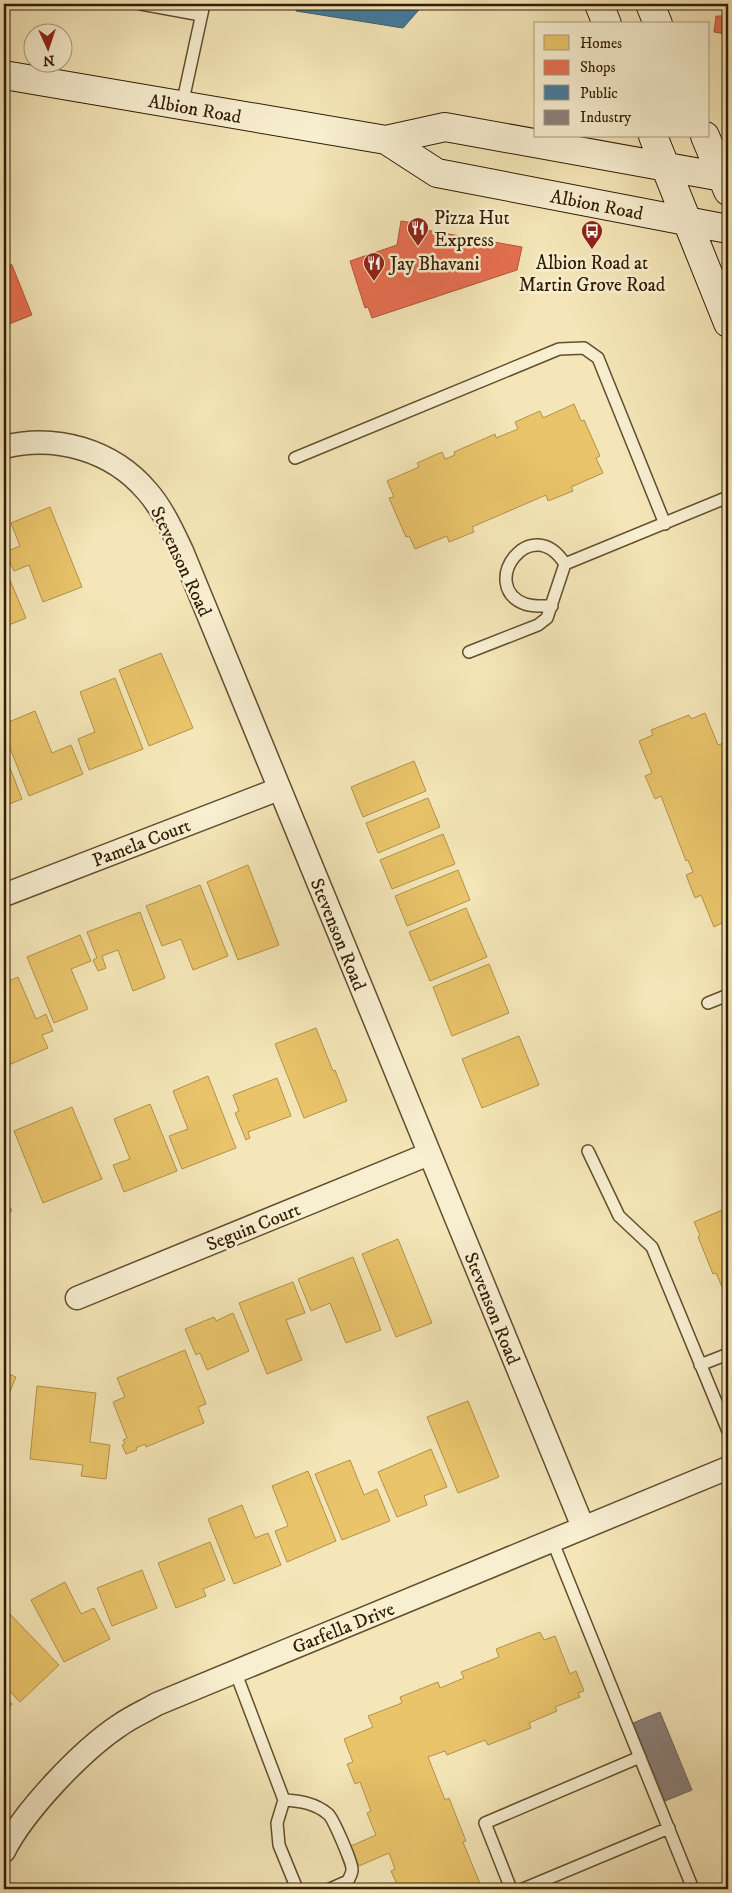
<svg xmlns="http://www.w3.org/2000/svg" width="732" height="1893" font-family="'IM FELL DW Pica',serif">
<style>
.homes{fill:#e9c46a;stroke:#b2924a}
.shops{fill:#e76f51;stroke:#b05639}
.public{fill:#457b9d;stroke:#3f5e6e}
.industry{fill:#8a817c;stroke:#6f6357}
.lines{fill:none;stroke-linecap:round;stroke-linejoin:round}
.service-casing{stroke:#624e2f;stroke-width:14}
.minor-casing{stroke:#624e2f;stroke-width:25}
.secondary-casing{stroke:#311c01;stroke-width:30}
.service{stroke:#f8efd1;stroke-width:11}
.minor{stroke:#f8efd1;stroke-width:22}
.secondary{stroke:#f8efd1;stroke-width:28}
.labels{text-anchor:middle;stroke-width:5;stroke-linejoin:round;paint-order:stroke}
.street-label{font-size:19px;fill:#311c01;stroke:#f8efd1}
.poi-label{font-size:19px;fill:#311c01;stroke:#f8efd1;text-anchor:start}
</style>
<rect width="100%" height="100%" fill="#f4e6b8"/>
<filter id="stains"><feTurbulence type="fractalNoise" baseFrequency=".004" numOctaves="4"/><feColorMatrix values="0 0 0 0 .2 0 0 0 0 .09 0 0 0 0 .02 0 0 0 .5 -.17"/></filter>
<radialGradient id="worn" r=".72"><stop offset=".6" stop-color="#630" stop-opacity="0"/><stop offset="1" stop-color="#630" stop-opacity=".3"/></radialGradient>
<!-- homes -->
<path class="homes" d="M574,404l7,17 3,-1 16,36 -4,2 7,15 -32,14 2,4 -25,10 -2,-6 -74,32 2,5 -25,10 -2,-6 -32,13 -6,-13 -3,1 -17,-39 5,-1 -7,-16 32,-14 -2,-4 25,-11 3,7 10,-4 -1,-3 41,-18 1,4 22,-9 -3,-7 25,-11 3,7z
M50,507l32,80 -39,15 -14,-37 -15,6 -9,-19 15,-6 -9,-23z
M4,566l22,52 -22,9z
M161,653l32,75 -44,18 -30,-76z
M115,678l28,71 -54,21 -11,-31 17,-7 -15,-40z
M35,711l17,42 19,-8 12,29 -54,22 -25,-63v-9z
M705,713l13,32 6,-2 4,11v166l-14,7 -13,-32 -6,3 -9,-23 7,-3 -5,-12 -2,1 -25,-65 -6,3 -10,-23 7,-3 -13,-32 14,-6 -2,-5 38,-15 2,4z
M4,752l18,47 -18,7z
M414,761l12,30 -63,26 -12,-30z
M428,798l12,29 -62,26 -12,-30z
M443,834l12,30 -63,25 -12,-29z
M248,865l31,80 -41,15 -31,-78z
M458,870l12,30 -63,26 -12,-30z
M200,885l28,71 -35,14 -12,-31 -19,7 -16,-40z
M466,908l21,49 -57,24 -21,-49z
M140,912l25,66 -32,13 -15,-41 -16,6 4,12 -8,3 -5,-11 4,-2 -10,-26z
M80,935l11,26 -20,8 17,40 -34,14 -27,-66z
M489,964l20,49 -57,23 -19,-49z
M18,977l18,42 10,-5 7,17 -11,4 6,13 -44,19v-84z
M316,1028l17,43 2,-1 12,31 -43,17 -29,-74z
M519,1036l20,49 -57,23 -20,-49z
M208,1076l28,72 -54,21 -13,-33 19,-7 -15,-38z
M277,1078l14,38 -43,16 2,6 -4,2 -11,-27 4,-2 -6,-16z
M150,1104l27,67 -53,21 -11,-27 17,-6 -16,-40z
M72,1107l30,72 -59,24 -29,-72z
M728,1200v86l-5,3 -7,-16 -3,1 -15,-37 2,-2 -6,-13 33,-14 -2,-6z
M4,1203l8,7 -8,10z
M398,1239l34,84 -36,14 -34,-83z
M353,1257l28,73 -35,13 -16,-40 -19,8 -13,-32z
M293,1282l12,31 -19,7 16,40 -35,14 -28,-71z
M233,1313l16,38 -42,19 -7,-17 -4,2 -11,-26 29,-12 2,4z
M185,1350l21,54 -8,3 6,16 -58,24 -1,-3 -9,4 1,2 -11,4 -4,-9 3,-1 -2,-4 4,-2 -14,-36 12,-5 -8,-19z
M4,1372l12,5 -12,29z
M37,1386l59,7 -6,49 20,3 -4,34 -25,-3 2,-11 -53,-6z
M468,1401l31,76 -41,16 -31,-76z
M431,1449l16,38 -23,9 3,9 -30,12 -19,-45z
M350,1460l14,35 13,-6 13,32 -48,19 -27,-66z
M308,1471l28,70 -49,21 -12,-31 13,-5 -16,-40z
M242,1505l13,33 13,-5 13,32 -47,19 -26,-65z
M210,1542l15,38 -22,9 3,7 -30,12 -18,-45z
M142,1570l15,38 -45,18 -15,-38z
M65,1582l16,32 13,-6 16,31 -46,23 -33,-62z
M6,1610l53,55 -39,37 -16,-17v-14l4,-4 -4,-4v-51z
M540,1632l4,8 11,-4 15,38 6,-3 8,20 -6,2 2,4 -25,10 2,4 -28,12 2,5 -43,17 -3,-5 -38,15 -2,-4 -17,6 17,43 4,-2 17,43 -3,1 18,44 -5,3h-77l-8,-18 4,-2 -6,-16 -30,13 -8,-20 25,-11 -9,-22 4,-2 -11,-29 -5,2 -8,-20 6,-2 -9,-23 29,-12 -5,-11 34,-13 -2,-6 38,-15 2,6 24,-10 -3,-6 38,-15 -3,-8z
M4,1697l8,7 -8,10z"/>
<!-- shops -->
<path class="shops" d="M716,16h12v38l-5,-1 3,-19 -12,-2z
M401,221l26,4 -1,5 96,17 -5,23 -145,48 -4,-11 -3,1 -15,-47 47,-16z
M4,263l8,2 20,50 -28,11z"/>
<!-- public -->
<path class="public" d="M297,4h127l-21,24 -107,-17z"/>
<!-- industry -->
<path class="industry" d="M660,1712l32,78 -27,11 -32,-78z"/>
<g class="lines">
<!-- service casing -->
<g class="service-casing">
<path id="service" d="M141,4l60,11
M182,105l22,-101
M295,458l264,-109 25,-1 14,10 67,166
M565,564l163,-67
M469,652l69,-27 9,-7 18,-54c-34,-54 -88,22 -40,40 9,3 18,2 27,2
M708,1003l20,-8
M588,1151l31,65 33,31 76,184
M700,1365l28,-11
M552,1540l141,349
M235,1671l49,129 -7,23 2,22 18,44
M284,1800c16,1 31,3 44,14 5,4 25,50 24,56 0,4 -3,8 -4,11l-18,8
M511,1889l-26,-66 155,-66
M523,1889l146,-61"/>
</g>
<!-- minor casing -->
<g class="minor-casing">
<path id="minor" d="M4,447c52,-13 108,3 143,44 15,17 25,39 35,60l401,976
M4,895l275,-106
M77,1298l352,-144
M4,1851c20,-40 78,-101 116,-126 11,-8 25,-14 37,-21l571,-236"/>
</g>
<!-- secondary casing -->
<g class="secondary-casing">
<path id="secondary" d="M599,4l8,20
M650,4l8,20
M4,75l382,65 59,-13 283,51
M653,136l75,187
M705,136l23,55
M386,140l51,33 291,56"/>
</g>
<!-- service -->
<use href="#service" class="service"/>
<!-- minor -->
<use href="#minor" class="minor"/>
<!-- secondary -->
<use href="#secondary" class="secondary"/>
</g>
<!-- icons -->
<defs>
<g id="restaurant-pin" transform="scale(1.125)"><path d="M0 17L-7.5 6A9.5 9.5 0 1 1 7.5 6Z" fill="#8f2418" stroke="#f8efd1"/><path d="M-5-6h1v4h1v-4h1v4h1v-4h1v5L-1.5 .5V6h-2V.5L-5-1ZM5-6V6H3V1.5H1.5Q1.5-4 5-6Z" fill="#fff"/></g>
<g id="bus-pin" transform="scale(1.125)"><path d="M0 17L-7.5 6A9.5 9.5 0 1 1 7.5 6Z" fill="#8f2418" stroke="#f8efd1"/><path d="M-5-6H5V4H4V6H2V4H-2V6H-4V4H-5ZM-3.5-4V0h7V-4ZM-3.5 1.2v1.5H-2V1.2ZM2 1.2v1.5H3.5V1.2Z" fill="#fff"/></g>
</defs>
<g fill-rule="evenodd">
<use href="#restaurant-pin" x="418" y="228"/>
<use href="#bus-pin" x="592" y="231"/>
<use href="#restaurant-pin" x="374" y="263"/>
</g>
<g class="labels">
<!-- street labels -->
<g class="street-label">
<text transform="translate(195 108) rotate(10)" y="7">Albion Road</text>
<text transform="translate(597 204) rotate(11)" y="7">Albion Road</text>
<text transform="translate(182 561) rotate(65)" y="7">Stevenson Road</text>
<text transform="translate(141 842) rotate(-21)" y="7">Pamela Court</text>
<text transform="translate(339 934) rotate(68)" y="7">Stevenson Road</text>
<text transform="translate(253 1226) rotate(-22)" y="7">Seguin Court</text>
<text transform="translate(493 1308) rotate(68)" y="7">Stevenson Road</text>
<text transform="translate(343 1627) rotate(-22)" y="7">Garfella Drive</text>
</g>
<!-- poi labels -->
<g class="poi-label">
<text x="434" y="224">Pizza Hut<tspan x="434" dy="22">Express</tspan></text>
<text x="592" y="269" text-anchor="middle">Albion Road at<tspan x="592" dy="22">Martin Grove Road</tspan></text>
<text x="390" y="270">Jay Bhavani</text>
</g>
</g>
<!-- margin -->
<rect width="732" height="1893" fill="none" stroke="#f4e6b8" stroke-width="20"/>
<rect x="5" y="5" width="722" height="1883" fill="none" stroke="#311c01" stroke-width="2.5"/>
<rect x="10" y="10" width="712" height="1873" fill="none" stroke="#311c01"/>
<!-- legend -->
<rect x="534" y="22" width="175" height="115" fill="#f8efd1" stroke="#a89b7e"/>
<rect x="544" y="35" width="25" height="15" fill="#e9c46a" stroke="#a89b7e"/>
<text x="580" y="48" font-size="15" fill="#311c01">Homes</text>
<rect x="544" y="60" width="25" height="15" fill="#e76f51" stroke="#a89b7e"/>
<text x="580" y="72" font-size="15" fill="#311c01">Shops</text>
<rect x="544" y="85" width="25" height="15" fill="#457b9d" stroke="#a89b7e"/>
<text x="580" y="98" font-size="15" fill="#311c01">Public</text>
<rect x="544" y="110" width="25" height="15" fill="#8a817c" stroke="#a89b7e"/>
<text x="580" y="122" font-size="15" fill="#311c01">Industry</text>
<!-- north arrow -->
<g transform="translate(48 48) rotate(177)"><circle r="24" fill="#f8efd1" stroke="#a89b7e"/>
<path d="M0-4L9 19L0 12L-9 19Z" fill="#8f2418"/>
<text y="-8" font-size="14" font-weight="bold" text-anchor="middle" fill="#311c01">N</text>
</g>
<rect width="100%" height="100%" filter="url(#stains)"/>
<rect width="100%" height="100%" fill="url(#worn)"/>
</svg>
